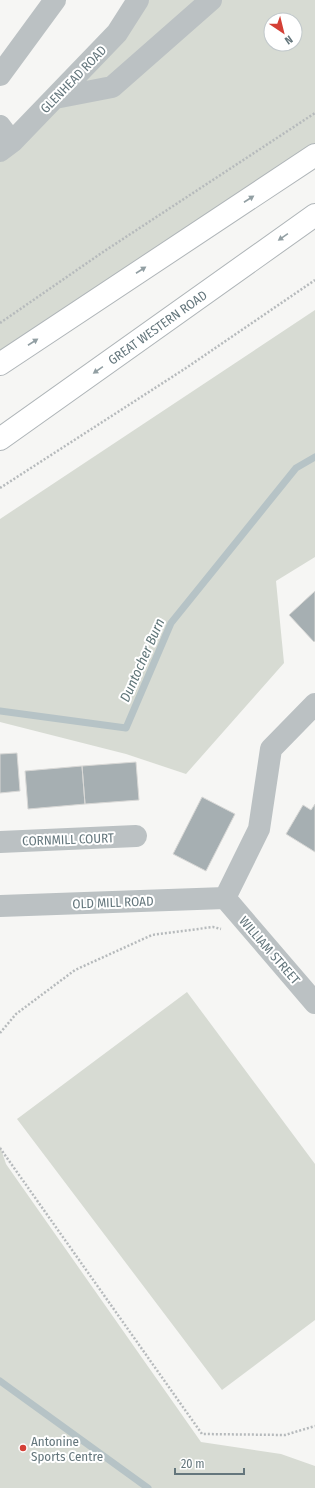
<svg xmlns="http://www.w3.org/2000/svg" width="315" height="1488" font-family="'Fira Sans Condensed',sans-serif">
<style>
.green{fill:#d7dbd3;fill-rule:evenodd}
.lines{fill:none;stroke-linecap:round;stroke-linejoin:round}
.stream{stroke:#b6c3c6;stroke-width:7}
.building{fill:#a6afb2;stroke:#d8d8d6}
.major-casing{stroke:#afb5b8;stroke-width:24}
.path{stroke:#b6babc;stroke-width:2.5;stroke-dasharray:2 2;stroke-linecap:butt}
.minor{stroke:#bbc1c3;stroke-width:22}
.major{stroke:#fff;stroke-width:22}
.oneway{fill:#929fa3}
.poi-dot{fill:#d44036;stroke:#fff;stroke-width:1.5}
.labels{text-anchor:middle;stroke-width:4;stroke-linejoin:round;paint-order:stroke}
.street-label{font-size:13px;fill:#64767c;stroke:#fff}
.poi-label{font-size:13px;fill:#64767c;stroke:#fff;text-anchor:start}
.water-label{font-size:14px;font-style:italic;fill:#5f7578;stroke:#fff}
</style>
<rect width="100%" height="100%" fill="#f6f6f4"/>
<!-- green -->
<path class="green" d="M138,0h177v155l-315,209v-213zM271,20h24v24h-24z
M315,310v247l-39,24 8,82 -98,111 -60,-20 -126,-32v-203z
M187,992l128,172v156l-93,70 -205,-271z
M0,1146l6,18 195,278 80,12 34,12v22h-315z"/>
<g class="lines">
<!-- stream -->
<path class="stream" d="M0,711l126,17 45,-105 125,-155 19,-11
M0,1381l148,107"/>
</g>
<!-- building -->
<path class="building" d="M315,591v50l-1,1 -25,-27z
M17,753l3,38 -20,2v-39z
M136,762l3,38 -54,4 -3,-38z
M82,766l3,38 -57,5 -3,-38z
M202,797l33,17 -29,57 -33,-17z
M315,804v48l-29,-18 17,-29 8,5z"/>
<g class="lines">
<!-- major casing -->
<g class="major-casing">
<g id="major">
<path d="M0,364l315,-209"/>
<path id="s1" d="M0,439l315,-224"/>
</g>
</g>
<!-- path -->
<path class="path" d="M0,323l103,-71 212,-139
M0,488l186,-120 129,-88
M0,1033l16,-19 59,-44 77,-35 61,-8 8,2
M0,1148l202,286 83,1 30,-9"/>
<!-- minor -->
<path class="minor" d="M0,75l55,-75
M55,98l57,-11 99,-87
M0,126l12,16
M0,151l12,-9 105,-109 21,-33
M0,842l136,-6
M225,898l34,-69 12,-80 44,-45
M225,898l90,105
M0,906l225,-8"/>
<!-- major -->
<use href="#major" class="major"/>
</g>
<!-- one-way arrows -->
<defs><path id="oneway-solid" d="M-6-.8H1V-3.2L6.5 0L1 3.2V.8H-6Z"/></defs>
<g class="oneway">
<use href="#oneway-solid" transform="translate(249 199) rotate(-33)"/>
<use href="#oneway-solid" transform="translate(283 237) rotate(145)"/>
<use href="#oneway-solid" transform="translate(141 270) rotate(-33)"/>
<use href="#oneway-solid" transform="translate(33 342) rotate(-33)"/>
<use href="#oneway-solid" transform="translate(98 370) rotate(145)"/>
</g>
<!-- markers -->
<circle class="poi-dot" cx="23" cy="1448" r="4"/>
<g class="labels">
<!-- street labels -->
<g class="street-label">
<text transform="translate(73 79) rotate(-46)" y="5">GLENHEAD ROAD</text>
<text dy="5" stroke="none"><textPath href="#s1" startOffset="193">GREAT WESTERN ROAD</textPath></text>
<text transform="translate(68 839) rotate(-2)" y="5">CORNMILL COURT</text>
<text transform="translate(113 902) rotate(-2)" y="5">OLD MILL ROAD</text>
<text transform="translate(270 950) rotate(49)" y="5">WILLIAM STREET</text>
</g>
<!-- poi labels -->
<g class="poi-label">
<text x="31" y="1446">Antonine<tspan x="31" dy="15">Sports Centre</tspan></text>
</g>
<!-- water labels -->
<g class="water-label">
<text transform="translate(142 660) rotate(-66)" y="5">Duntocher Burn</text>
</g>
</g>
<!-- north arrow -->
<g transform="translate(283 32) rotate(145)"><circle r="19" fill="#ffffff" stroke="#c1c8cb"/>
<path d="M0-3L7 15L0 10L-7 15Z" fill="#d44036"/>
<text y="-6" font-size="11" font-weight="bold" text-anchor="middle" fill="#64767c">N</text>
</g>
<!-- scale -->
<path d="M175 1468v6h69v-6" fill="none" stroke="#64767c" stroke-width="2"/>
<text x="181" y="1468" font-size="12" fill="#64767c" stroke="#ffffff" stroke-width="3" paint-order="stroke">20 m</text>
</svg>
